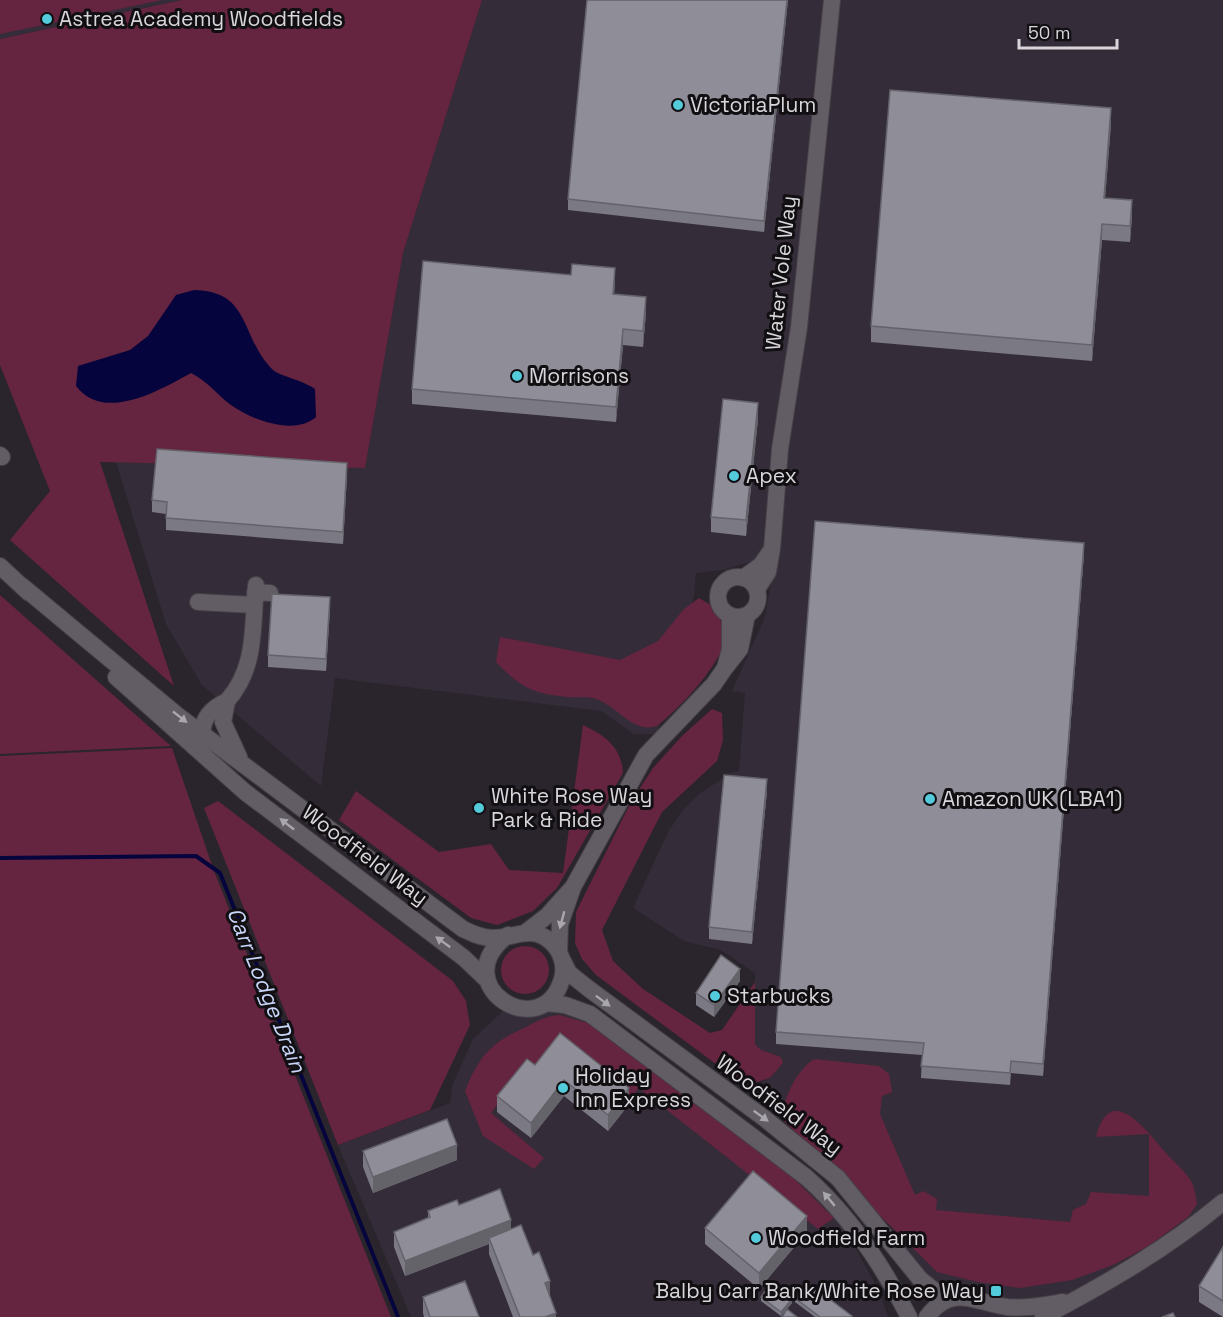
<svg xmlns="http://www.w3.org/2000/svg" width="1223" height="1317" font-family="'Space Grotesk',sans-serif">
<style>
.built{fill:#352c39}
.green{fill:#65243f}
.water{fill:#06043c}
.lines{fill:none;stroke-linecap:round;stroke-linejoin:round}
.stream{stroke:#06043c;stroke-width:4}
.minor-casing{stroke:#464248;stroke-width:18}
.minor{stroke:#625d65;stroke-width:16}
.wall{fill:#7b7983}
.shaded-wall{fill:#64636a}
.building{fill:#8f8d98;stroke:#64636a;stroke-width:1.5}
.oneway{fill:#a9a6ac}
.poi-dot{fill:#53cbda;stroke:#120f13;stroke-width:2}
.labels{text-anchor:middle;stroke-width:6;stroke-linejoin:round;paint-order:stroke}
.poi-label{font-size:21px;fill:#d9d6db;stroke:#120f13;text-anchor:start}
.street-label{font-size:21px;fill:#d9d6db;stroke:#120f13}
.water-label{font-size:22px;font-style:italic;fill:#c9d5f9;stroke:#120f13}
</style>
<rect width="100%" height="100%" fill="#2a252d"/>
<!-- built -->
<path class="built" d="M0,0h182l-182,39z
M482,0h741v1317h-284l-38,-80 -139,-155 8,-4 13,-15 -2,-6 -20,-7 -6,-6v-71l-34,-23 -37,-9 -51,-33 35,-76 15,-22 16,-16 32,-21 8,-2 6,-78 -13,-2 33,-74 11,-63 -53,16 -27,3 -2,23 -37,138h-23l-33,-23 -266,-33 -14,108 -119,-101 -36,-61 -50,-162 249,5 38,-214z
M567,1010l24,8 230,179 27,38 31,56 9,26h-477l-73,-172 112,-42 2,-17 21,-47 30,-28z"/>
<!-- green -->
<path class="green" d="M0,0h162l-162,34z
M182,0h300l-79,253 -38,215 -265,-6 74,224 -164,-146 40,-49 -50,-126v-326z
M0,595l171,151 -171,8z
M699,598l19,11 8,34c-16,32 -41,60 -69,83 -25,8 -39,-20 -61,-27 -8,-3 -19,-1 -28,-2 -36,-3 -48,-10 -72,-35l4,-25 120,23 38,-19 26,-32z
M712,709l10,4 1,27 -6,21 -55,51 -60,118 11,31 30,28 67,44 12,-3 33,-48v62l6,6 20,7 2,6 -13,15 -19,6 -23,-11 -132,-98 -14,-16 -7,-16 1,-31 55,-110 22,-34 29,-32z
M583,725c22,10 39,23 40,48l-66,115 -24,23 -36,14 -26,-7 -132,-98 17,-29 83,61 52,-8 18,26 54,3z
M172,748l42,123 177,446h-391v-561z
M218,801l235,180 13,20 4,24 -40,85 -92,35 -134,-337z
M501 970a24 24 0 1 1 48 0a24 24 0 1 1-48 0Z
M559,1015l36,10 39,33 143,104 57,56 -16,11 -179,-141 -9,11 -73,-55 -27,28 -6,-3 -33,44 53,45 -10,11 -51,-33 -18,-45c14,-34 25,-48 59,-63 12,-6 21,-12 35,-13z
M814,1059l65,7 10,8 3,18 -10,4 -2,18 35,81 8,-4 14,8 -1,11 134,12 3,-12 13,-6 5,-12 58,4v-62l-53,3c14,-57 51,-6 70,16 8,9 23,21 27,32 2,6 3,13 4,19l-9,13 -41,30 -34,18 -41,15 -52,8 -42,-6 -41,-10 -157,-155c7,-22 14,-44 34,-58z"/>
<!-- water -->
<path class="water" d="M194,290c58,1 46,48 79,80 7,6 29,10 42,19l1,28c-22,19 -64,3 -85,-12 -16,-12 -20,-21 -40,-32 -31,17 -87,50 -115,13l2,-20 52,-16 18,-14 28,-41z"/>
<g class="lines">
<!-- stream -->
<path class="stream" d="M0,858l196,-2 24,17 178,444"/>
<!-- minor casing -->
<g class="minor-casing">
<path id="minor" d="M0,455l2,2
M772,549l8,-100 19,-122 33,-327
M0,566l29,27
M718 597a20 20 0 1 1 40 0a20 20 0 1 1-40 0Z
M743,578l18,-13 11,-16 -4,23 -11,17
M22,586l155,129 286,214c10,5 19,9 30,9 22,0 38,-13 57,3 11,9 16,25 12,38 -20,68 -119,5 -54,-44
M255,592l15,1
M198,602l56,3
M730,615v34l-5,19 15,-19 7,-34
M116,677l129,115 219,166 23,22
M227,701c30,-33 25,-75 29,-116
M203,741c-3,-20 6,-32 24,-40l-4,21 16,35
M573,887l73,-132 68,-71 11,-16
M526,932l21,-16 26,-29 -13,37 -1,28
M563,961l6,12 20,16 175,129 74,60 82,101 15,12 19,7
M546,1003l19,2 25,9 216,163c43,38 77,89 103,140
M927,1317c25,-34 49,-14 80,-10 19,2 38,-2 56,-5
M1043,1317c64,-34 124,-68 180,-115"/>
</g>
<!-- minor -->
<use href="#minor" class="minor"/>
</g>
<!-- wall -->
<path class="wall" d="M587,0h201l-24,232 -196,-22v-11z
M1111,124l-6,74 27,18 -2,26 -28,-2 -10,121 -221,-19v-16z
M615,283l-1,11 32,19 -3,34 -20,-2 -7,77 -204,-18v-15z
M758,419l-12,117 -35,-4v-15z
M347,475l-4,69 -177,-14v-16l-14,-2v-12z
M1084,554l-41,522 -32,-3 -1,12 -89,-7 1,-23 -146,-11v-12z
M330,609l-4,62 -58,-4v-12z
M767,791l-15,153 -43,-5v-12z
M740,981l-26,36 -18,-12v-12z
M535,1065l94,39 -21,27 -44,-35 -33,42 -34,-26v-16z
M363,1151l94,9 -84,33 -10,-26z
M459,1205l52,24 39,68 6,20h-43l-24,-63v-10l-84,32 -11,-29v-15l34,-14v-7z
M705,1228l102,4 -48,57 -54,-45z
M1223,1247v70l-24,-15v-16z
M423,1297l56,20h-55l-1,-4z
M761,1297l31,6 -11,13 -20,-15z
M795,1298l57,19h-37l-20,-15z"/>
<!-- shaded-wall -->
<path class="shaded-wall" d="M787,0h1l-24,232v-11z
M1111,108v16l-7,89v-15z
M1132,200v16l-2,26v-16z
M1102,224v16l-10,121v-16z
M615,268v15l-2,27v-16z
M646,297v16l-3,34v-16z
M623,329v16l-7,77v-15z
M758,403v16l-12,117v-16z
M347,463v12l-4,69v-12z
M1084,543v11l-41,522v-12z
M330,597v12l-4,62v-12z
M767,779v12l-15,153v-12z
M740,969v12l-26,36v-12z
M564,1080v16l-33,42v-15z
M629,1088v16l-21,27v-16z
M457,1145v15l-84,33v-16z
M807,1216v16l-48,57v-16z
M511,1220v15l-22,3v6l-84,32v-15z
M550,1281v16l-5,-14z
M792,1299v4l-11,13v-4z
M556,1313v4h-11z"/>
<!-- building -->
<path class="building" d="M587,0h200l-23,221 -196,-22z
M890,90l221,18 -7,90 28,2 -2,26 -28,-2 -10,121 -221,-19z
M423,261l148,14 1,-11 43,4 -2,26 33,3 -3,34 -20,-2 -7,78 -204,-18z
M723,399l35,4 -12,117 -35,-3z
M157,449l190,14 -4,69 -177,-14 1,-16 -15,-2z
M815,521l269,22 -41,521 -32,-3 -1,12 -89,-7 3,-23 -148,-11z
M272,594l58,3 -4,62 -58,-4z
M724,775l43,4 -15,153 -43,-5z
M721,955l19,14 -26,36 -18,-12z
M560,1033l69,55 -21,27 -44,-35 -33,43 -34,-27 30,-37 8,6z
M447,1119l10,26 -84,32 -10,-26z
M753,1171l54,45 -48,57 -54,-45z
M500,1189l11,31 -106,41 -11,-29 36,-15 -2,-6 29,-11 2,5z
M521,1225l12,30 6,-3 11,29 -5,2 11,30 -11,4h-25l-31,-79z
M1223,1247v54l-24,-15z
M465,1281l14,36h-49l-7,-20z
M807,1282l45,34 -1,1h-31l-25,-19z
M771,1283l21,16 -11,13 -20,-15z
M787,1309l10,8h-15z
M1173,1313l2,4h-13z"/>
<!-- one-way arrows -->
<defs><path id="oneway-solid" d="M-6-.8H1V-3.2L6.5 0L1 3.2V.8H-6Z" transform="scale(1.5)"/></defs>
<g class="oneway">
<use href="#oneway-solid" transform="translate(180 717) rotate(38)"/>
<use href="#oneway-solid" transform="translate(287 824) rotate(-142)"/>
<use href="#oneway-solid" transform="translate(562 920) rotate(105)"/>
<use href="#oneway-solid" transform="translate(443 942) rotate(-144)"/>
<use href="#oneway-solid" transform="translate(603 1001) rotate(37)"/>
<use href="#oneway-solid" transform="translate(761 1116) rotate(36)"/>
<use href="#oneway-solid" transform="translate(829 1199) rotate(-130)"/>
</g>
<!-- markers -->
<g class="poi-dot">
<circle cx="47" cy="19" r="6"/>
<circle cx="678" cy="105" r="6"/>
<circle cx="517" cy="376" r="6"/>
<circle cx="734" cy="476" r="6"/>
<circle cx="930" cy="799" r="6"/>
<circle cx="479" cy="808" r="6"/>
<circle cx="715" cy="996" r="6"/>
<circle cx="563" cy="1088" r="6"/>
<circle cx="756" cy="1238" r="6"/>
<rect x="990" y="1285" width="12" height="12" rx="3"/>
</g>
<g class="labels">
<!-- poi labels -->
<g class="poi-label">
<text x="59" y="26">Astrea Academy Woodfields</text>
<text x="690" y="112">VictoriaPlum</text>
<text x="529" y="383">Morrisons</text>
<text x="746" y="483">Apex</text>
<text x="491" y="803">White Rose Way<tspan x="491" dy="24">Park &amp; Ride</tspan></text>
<text x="942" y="806">Amazon UK (LBA1)</text>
<text x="727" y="1003">Starbucks</text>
<text x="575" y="1083">Holiday<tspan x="575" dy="24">Inn Express</tspan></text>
<text x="768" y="1245">Woodfield Farm</text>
<text x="984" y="1298" text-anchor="end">Balby Carr Bank/White Rose Way</text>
</g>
<!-- street labels -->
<g class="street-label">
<text transform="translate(781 273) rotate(-84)" y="7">Water Vole Way</text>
<text transform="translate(365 855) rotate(37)" y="7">Woodfield Way</text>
<text transform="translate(779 1105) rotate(37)" y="7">Woodfield Way</text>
</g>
<!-- water labels -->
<g class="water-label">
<text transform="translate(267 990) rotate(68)" y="8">Carr Lodge Drain</text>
</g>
</g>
<!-- scale -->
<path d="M1019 39v9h98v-9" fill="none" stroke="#d9d6db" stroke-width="3"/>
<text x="1028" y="39" font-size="18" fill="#d9d6db" stroke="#120f13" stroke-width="4.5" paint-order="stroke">50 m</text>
</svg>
